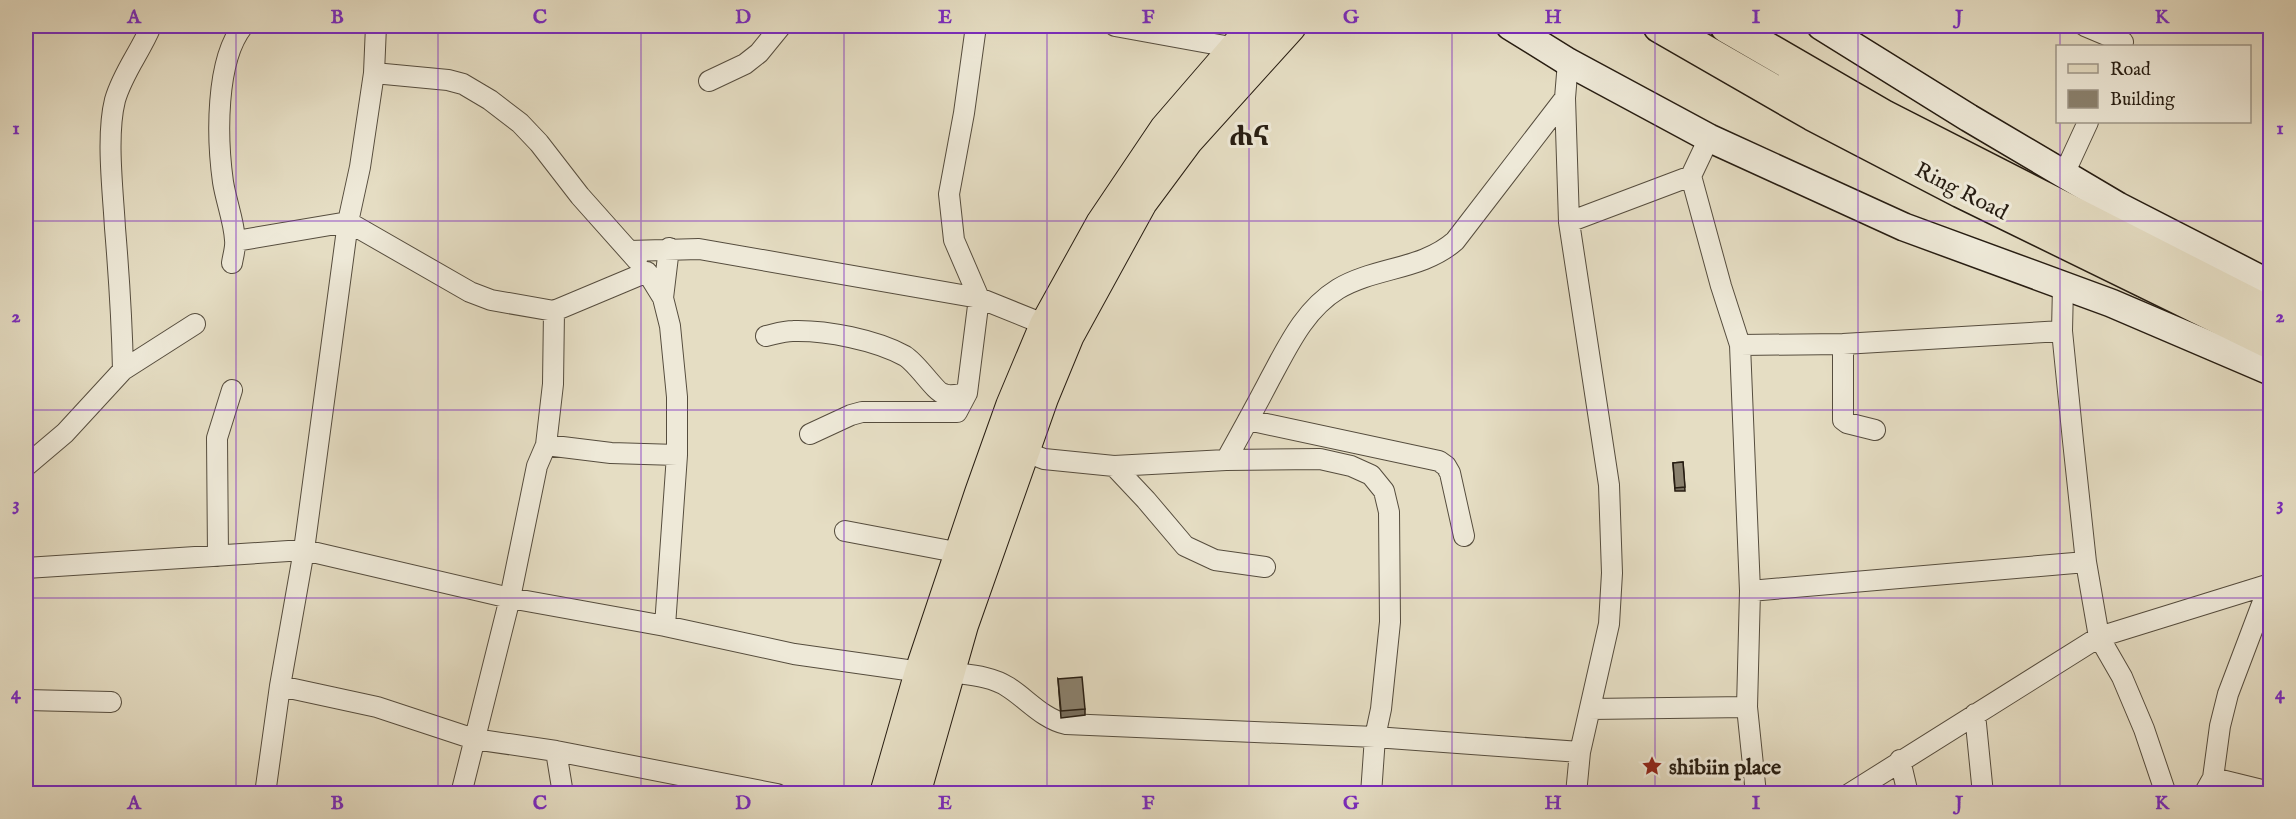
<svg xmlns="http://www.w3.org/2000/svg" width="2296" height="819" font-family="'IM FELL English','Noto Serif Ethiopic',serif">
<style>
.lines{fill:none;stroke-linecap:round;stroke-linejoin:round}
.street-casing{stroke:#564d3e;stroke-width:22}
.secondary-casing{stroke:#271d12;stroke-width:30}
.primary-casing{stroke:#271d12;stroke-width:34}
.highway-casing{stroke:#271d12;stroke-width:36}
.street{stroke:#eee9d8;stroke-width:20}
.secondary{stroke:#eee9d8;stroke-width:27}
.primary{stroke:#e5ddc3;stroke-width:32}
.highway{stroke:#e5ddc3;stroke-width:33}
.wall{fill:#776f5f;stroke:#271d12;stroke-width:1.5}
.building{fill:#8a816e;stroke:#271d12;stroke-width:1.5}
.grid{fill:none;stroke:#7b2cbf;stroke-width:1.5;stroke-opacity:0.55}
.labels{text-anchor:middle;stroke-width:6;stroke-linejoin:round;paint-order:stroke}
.street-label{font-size:22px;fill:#271d12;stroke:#eee9d8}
.poi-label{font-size:22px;font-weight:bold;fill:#271d12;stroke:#eee9d8;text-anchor:start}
.district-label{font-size:28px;font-weight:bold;fill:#271d12;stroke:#eee9d8}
.neatline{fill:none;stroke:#7b2cbf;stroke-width:2}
.grid-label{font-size:20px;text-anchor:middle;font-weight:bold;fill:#7b2cbf}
</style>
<rect width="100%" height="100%" fill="#e5ddc3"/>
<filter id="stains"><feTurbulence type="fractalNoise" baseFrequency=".00333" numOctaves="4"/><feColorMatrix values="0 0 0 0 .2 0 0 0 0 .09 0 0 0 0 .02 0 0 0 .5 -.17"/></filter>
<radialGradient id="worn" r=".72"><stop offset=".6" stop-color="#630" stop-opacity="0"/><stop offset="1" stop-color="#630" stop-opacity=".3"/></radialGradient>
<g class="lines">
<!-- street casing -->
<g class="street-casing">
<path id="street" d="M976,26l-12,87 -15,81 5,46 25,58 67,27
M1115,26l121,22
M2085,26l38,16
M1568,62l-3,36 4,124 40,263 3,88 -3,51 -29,128 -4,42
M374,73l74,7 15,4 27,16 30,23 19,20 41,53 57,64
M709,81l36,-17 14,-11 22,-27
M1709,138l-18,38 30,110 19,59 10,246 -3,116 9,87
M2064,174l24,-52
M1569,222l122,-46
M236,241l112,-19 122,70 21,8 63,11 93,-39 16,26 7,28 7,71v58l-12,171
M629,251l70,-2 280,49 -12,95 -10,19h-95l-11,3 -41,19
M232,263c1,-7 4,-16 3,-23 -1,-19 -9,-39 -12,-58 -6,-43 -8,-121 20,-156
M2063,286l-1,45 11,110 13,121 13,75 23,40 22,52 22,65
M663,298l6,-50
M766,336c9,-2 18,-5 27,-5 33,-1 83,9 112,25 13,8 30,36 39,38 7,3 15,0 23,-1
M1843,344v76l4,3 28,7
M1740,345l103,-1 219,-13
M123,370c-1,-47 -4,-94 -8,-142 -2,-37 -9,-92 0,-128 8,-28 26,-49 36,-74
M1248,420l191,41 7,5 4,7 14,63
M546,445l65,8 66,2
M1023,451l21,8 70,7 112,-6 94,-1 31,7 20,9 13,16 5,21 1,110 -9,87 -6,28 -4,57
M1226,460c15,-27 30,-54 44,-81 18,-33 34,-69 68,-90 37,-22 84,-19 117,-48l110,-143
M26,466l39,-33 58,-63 72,-46
M1114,466l32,34 39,46 30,14 50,7
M845,531l116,22
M218,556l-1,-118 15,-48
M26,568l278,-18 206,48 155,28 129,28 127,18
M1750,591l336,-29
M949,672c20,3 42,4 59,15 19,12 35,32 58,37l309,13 205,15
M280,686l97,21 97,32 82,12 221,43
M26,700l85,2
M1590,709l157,-2
M1975,714l8,80
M556,751l7,43
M1900,760l8,34
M2213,778l57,14
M265,794l15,-108 24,-136 44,-328 12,-55 14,-94 2,-47
M461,794l49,-196 27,-132 9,-21 7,-61 1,-73
M1849,794l250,-157 171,-53
M2204,794l9,-16 7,-52 8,-32 42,-111"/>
</g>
<!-- secondary casing -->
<g class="secondary-casing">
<path id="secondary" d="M1510,26l58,36 141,76 195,89 207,76 159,68
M1821,26l148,92 149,88 152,78"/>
</g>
<!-- primary casing -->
<g class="primary-casing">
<path id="primary" d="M886,794l35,-122 60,-179 31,-87 34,-81 56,-101 64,-95 89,-103
M914,794l48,-169 80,-227 26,-63 73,-133 46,-62 103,-114"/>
</g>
<!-- highway casing -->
<g class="highway-casing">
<path id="highway" d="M1660,26l153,88 148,77 309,151
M1727,26l157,91 386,197"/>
</g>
<!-- street -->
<use href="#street" class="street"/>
<!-- secondary -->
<use href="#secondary" class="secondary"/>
<!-- primary -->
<use href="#primary" class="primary"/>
<!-- highway -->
<use href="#highway" class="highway"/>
</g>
<!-- wall -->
<path class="wall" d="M1683,462l2,29h-10l-2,-28z
M1058,679l27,30v6l-24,3z"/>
<!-- building -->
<path class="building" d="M1683,462l2,25 -10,1 -2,-25z
M1082,677l3,32 -24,2 -3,-32z"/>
<!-- grid -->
<path class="grid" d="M236,26v768M438,26v768M641,26v768M844,26v768M1047,26v768M1249,26v768M1452,26v768M1655,26v768M1858,26v768M2060,26v20M2060,122v672M26,221h2244M26,410h2244M26,598h2244"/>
<!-- icons -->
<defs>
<g id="sight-bare" transform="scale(1.62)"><path d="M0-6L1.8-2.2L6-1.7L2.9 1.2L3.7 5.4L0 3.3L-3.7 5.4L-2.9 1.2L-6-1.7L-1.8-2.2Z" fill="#8f2418" stroke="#eee9d8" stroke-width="2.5" paint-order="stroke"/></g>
</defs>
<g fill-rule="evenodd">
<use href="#sight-bare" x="1652" y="766"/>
</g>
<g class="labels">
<!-- street labels -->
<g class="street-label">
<text transform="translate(1962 190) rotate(27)" y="8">Ring Road</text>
</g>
<!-- poi labels -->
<g class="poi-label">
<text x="1669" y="774">shibiin place</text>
</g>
<!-- district labels -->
<g class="district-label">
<text x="1249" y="145">ሐና</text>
</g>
</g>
<!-- margin -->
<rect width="2296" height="819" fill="none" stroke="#e5ddc3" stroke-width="66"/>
<!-- legend -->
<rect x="2056" y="45" width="195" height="78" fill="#eee9d8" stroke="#9e9789" stroke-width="1.5"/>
<rect x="2068" y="64" width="30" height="9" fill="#e5ddc3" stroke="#9e9789" stroke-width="1.5"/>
<text x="2110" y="75" font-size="18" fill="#271d12">Road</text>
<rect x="2068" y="90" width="30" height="18" fill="#8a816e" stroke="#9e9789" stroke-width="1.5"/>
<text x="2110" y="105" font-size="18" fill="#271d12">Building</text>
<rect x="33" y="33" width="2230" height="753" class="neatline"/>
<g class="grid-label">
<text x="134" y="23">A</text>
<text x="337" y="23">B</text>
<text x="540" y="23">C</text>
<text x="743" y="23">D</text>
<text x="945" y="23">E</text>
<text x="1148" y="23">F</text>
<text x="1351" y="23">G</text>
<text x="1553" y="23">H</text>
<text x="1756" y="23">I</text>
<text x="1959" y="23">J</text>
<text x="2162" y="23">K</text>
<text x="16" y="134">1</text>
<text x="2280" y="134">1</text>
<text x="16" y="322">2</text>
<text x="2280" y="322">2</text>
<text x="16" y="510">3</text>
<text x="2280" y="510">3</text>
<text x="16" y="699">4</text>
<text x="2280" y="699">4</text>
<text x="134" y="809">A</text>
<text x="337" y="809">B</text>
<text x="540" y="809">C</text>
<text x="743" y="809">D</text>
<text x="945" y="809">E</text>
<text x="1148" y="809">F</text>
<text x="1351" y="809">G</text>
<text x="1553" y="809">H</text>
<text x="1756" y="809">I</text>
<text x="1959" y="809">J</text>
<text x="2162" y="809">K</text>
</g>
<rect width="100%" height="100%" filter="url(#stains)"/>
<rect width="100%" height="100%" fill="url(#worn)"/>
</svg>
